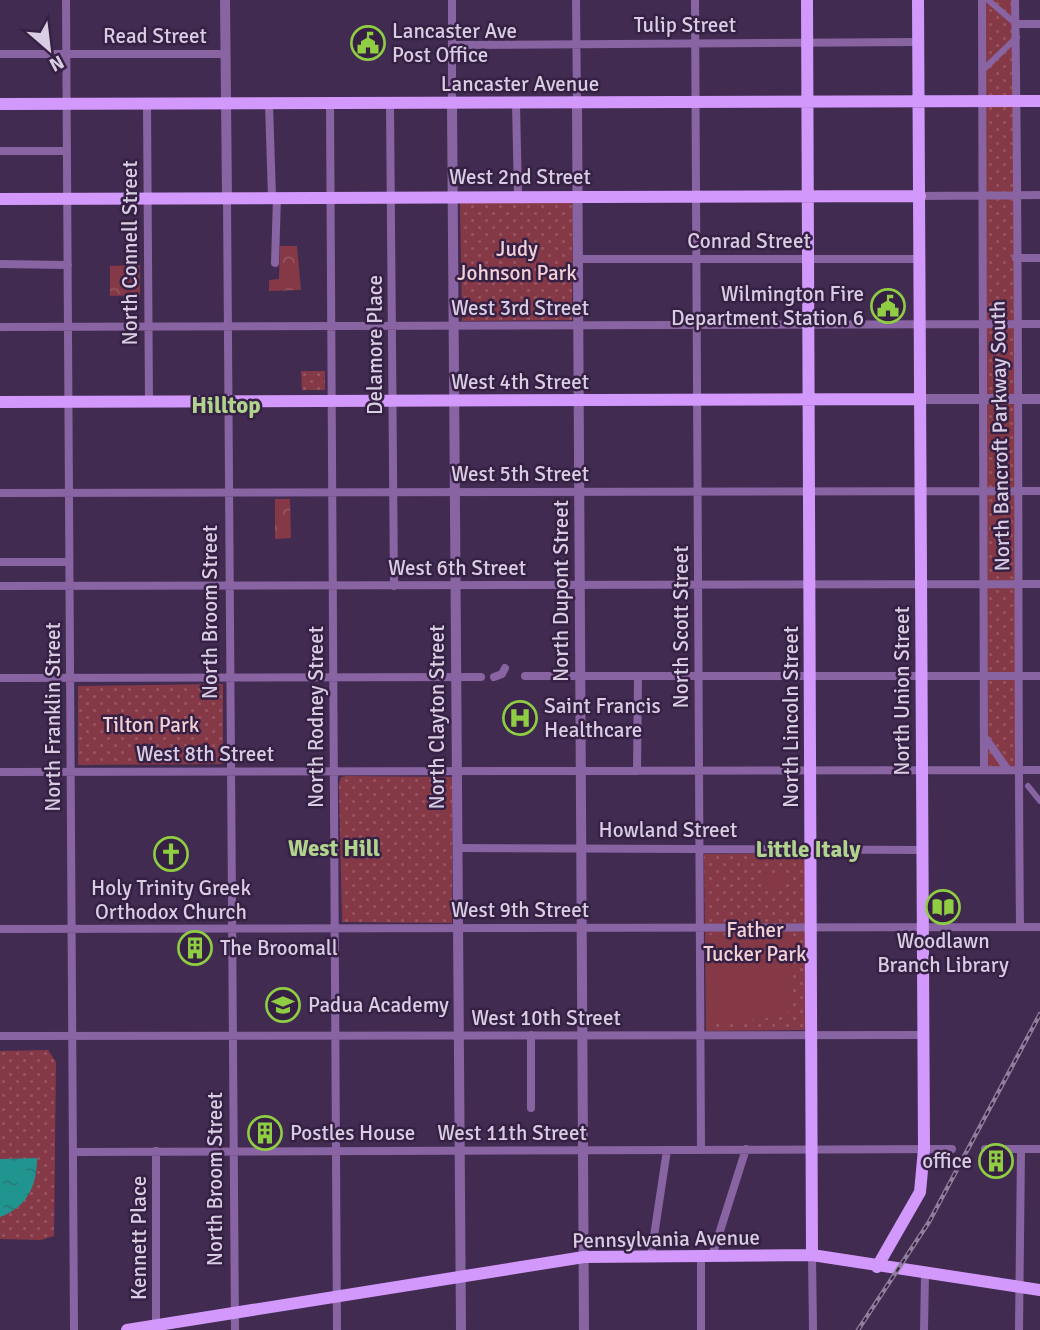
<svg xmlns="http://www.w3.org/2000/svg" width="1040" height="1330" font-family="Signika,sans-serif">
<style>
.forest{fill:url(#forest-crowns)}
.park{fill:url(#park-dots)}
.pitch{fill:#853947}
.water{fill:url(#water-ripples)}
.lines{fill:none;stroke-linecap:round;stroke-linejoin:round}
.pedestrian{stroke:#8964a2;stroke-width:6}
.minor{stroke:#8964a2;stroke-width:8}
.tertiary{stroke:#8964a2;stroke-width:10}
.primary{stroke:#d398fc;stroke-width:12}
.rail-casing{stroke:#8f7f9c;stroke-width:4.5}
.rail{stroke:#362145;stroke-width:2;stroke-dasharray:5;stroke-linecap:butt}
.labels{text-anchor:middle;stroke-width:5;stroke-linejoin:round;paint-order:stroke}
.street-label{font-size:21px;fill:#d9cde3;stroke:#362145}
.poi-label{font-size:21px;fill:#d9cde3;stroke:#362145;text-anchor:start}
.park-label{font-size:21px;fill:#f3d0d4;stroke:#362145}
.neighbourhood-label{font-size:23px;font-weight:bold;fill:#b0d48e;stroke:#362145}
</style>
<defs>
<pattern id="forest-crowns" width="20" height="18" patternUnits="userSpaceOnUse" patternTransform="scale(1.75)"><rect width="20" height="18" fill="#853947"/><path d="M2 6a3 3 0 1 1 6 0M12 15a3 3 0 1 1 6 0" fill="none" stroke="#965461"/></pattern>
<pattern id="park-dots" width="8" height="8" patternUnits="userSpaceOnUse" patternTransform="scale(1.75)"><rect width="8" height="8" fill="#853947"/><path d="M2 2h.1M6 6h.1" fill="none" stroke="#965461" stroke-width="1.8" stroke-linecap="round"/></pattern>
<pattern id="water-ripples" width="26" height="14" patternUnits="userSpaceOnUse" patternTransform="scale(1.75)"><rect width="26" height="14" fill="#209590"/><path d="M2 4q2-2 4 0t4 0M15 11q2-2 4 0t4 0" fill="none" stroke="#2a7b79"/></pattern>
</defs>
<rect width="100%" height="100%" fill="#412b50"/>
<!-- forest -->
<path class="forest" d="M280,246h17l4,44 -32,1v-11l10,-1z
M140,265v30l-30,1v-30z
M275,499h15l1,39 -16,1z"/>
<!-- park -->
<path class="park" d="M982,0h33l4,770h-35z
M460,201h110l3,5 -1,114 -110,1z
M301,371h24v19h-23z
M223,684v80l-145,1v-79z
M347,776l105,1v146l-110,-1 -3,-138 2,-7z
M805,853l2,177 -101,1 -2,-177z
M48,1050l8,12 -2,174 -13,4 -41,-1v-188z"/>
<!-- pitch -->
<path class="pitch" d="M783,876v12h-20v-11z
M709,935h54l32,5 -7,76 -79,7z"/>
<!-- water -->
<path class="water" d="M37,1158c0,28 -10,49 -37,59v-58z"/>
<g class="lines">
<!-- pedestrian -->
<path class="pedestrian" d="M988,0l28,24
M983,70l34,-33
M1028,786l12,15"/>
<!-- minor -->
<path class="minor" d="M66,0l8,1330
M452,0v104
M576,0l1,104
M695,0l6,1150
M982,0l2,770
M1015,0c5,309 2,618 5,927
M1016,24h24
M452,45l466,-3
M0,54h226
M147,104l2,299
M269,104l3,93
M330,104l7,1226
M390,104l4,482
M516,104l2,93
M0,151h67
M920,196l120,-1
M227,197l8,1133
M1016,258h24
M578,259h341
M275,263l2,-66
M0,264l68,1
M0,327l1040,-3
M0,493l1040,-2
M0,562h69
M0,586l1040,-2
M525,676h515
M494,677l8,-3 3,-6
M0,678l481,-1
M986,739l22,31
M637,771l1,-94
M0,772l1040,-2
M457,848l464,2
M0,929l1040,-2
M0,1036l923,-1
M531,1108v-73
M985,1149h55
M73,1152l879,-3
M812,1255l1,75
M651,1256l16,-106
M701,1256v74
M712,1256l34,-107
M156,1325v-174
M924,1330l1,-56
M1019,1330l2,-181"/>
<!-- tertiary -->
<path class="tertiary" d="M225,0l2,197
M452,104l9,1226
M577,104l7,1226
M919,399h121"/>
<!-- primary -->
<path class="primary" d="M807,0l5,1255
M0,104l1040,-3
M0,199l920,-3
M0,402l919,-3
M877,1267l43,-75 4,-43 -6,-1149
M127,1330l457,-73 228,-2 228,35"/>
<!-- rail casing -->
<g class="rail-casing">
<path id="rail" d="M858,1330l71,-108 111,-208"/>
</g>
<!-- rail -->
<use href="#rail" class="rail"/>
</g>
<!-- icons -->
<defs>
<g id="civic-ring" transform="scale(1.75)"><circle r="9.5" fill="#362145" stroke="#8fcd42" stroke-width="1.5"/><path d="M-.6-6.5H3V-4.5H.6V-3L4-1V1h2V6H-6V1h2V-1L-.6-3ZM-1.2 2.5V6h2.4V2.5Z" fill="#8fcd42"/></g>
<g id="hospital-ring" transform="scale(1.75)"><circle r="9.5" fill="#362145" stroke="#8fcd42" stroke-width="1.5"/><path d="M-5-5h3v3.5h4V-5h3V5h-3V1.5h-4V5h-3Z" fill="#8fcd42"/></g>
<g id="church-ring" transform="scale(1.75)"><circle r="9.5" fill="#362145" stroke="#8fcd42" stroke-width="1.5"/><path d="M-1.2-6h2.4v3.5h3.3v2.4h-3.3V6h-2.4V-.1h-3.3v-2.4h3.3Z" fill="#8fcd42"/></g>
<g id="library-ring" transform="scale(1.75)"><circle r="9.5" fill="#362145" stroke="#8fcd42" stroke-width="1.5"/><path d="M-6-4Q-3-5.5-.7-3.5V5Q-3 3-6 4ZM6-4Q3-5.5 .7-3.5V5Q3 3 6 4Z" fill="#8fcd42"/></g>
<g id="building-ring" transform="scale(1.75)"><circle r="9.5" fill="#362145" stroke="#8fcd42" stroke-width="1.5"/><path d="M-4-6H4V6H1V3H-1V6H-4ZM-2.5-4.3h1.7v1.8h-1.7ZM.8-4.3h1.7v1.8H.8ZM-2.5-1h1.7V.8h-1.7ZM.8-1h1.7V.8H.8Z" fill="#8fcd42"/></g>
<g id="school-ring" transform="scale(1.75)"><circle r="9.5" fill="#362145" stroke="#8fcd42" stroke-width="1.5"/><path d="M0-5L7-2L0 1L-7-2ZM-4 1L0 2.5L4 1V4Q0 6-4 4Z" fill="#8fcd42"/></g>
</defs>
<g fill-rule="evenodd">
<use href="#civic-ring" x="368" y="43"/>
<use href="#civic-ring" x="888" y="306"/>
<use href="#hospital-ring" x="520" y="718"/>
<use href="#church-ring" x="171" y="854"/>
<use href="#library-ring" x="943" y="907"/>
<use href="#building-ring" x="195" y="948"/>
<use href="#school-ring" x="283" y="1005"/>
<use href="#building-ring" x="265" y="1133"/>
<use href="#building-ring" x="996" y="1161"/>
</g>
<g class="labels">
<!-- street labels -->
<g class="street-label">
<text x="685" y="32">Tulip Street</text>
<text x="155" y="43">Read Street</text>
<text x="520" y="91">Lancaster Avenue</text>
<text x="520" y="184">West 2nd Street</text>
<text x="749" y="248">Conrad Street</text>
<text transform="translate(130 253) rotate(-90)" y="7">North Connell Street</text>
<text x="520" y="315">West 3rd Street</text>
<text transform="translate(375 345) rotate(-90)" y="7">Delamore Place</text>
<text x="520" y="389">West 4th Street</text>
<text transform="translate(1000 436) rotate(-91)" y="7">North Bancroft Parkway South</text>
<text x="520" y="481">West 5th Street</text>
<text x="457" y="575">West 6th Street</text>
<text transform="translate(561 591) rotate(-90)" y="7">North Dupont Street</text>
<text transform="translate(210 612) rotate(-90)" y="7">North Broom Street</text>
<text transform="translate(681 627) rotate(-90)" y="7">North Scott Street</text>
<text transform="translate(902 691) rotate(-90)" y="7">North Union Street</text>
<text transform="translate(53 717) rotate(-90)" y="7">North Franklin Street</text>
<text transform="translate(316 717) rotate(-90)" y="7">North Rodney Street</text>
<text transform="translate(437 717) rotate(-90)" y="7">North Clayton Street</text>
<text transform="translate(791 717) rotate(-90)" y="7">North Lincoln Street</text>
<text x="205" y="761">West 8th Street</text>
<text x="668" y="837">Howland Street</text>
<text x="520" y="917">West 9th Street</text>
<text x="546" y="1025">West 10th Street</text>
<text x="512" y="1140">West 11th Street</text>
<text transform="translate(215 1179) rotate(-90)" y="7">North Broom Street</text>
<text transform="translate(139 1238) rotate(-90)" y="7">Kennett Place</text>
<text transform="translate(666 1239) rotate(-1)" y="7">Pennsylvania Avenue</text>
</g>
<!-- poi labels -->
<g class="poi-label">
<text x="392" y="38">Lancaster Ave<tspan x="392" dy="24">Post Office</tspan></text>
<text x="864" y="301" text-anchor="end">Wilmington Fire<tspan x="864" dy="24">Department Station 6</tspan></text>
<text x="544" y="713">Saint Francis<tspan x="544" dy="24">Healthcare</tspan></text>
<text x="171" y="895" text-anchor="middle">Holy Trinity Greek<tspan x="171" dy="24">Orthodox Church</tspan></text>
<text x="943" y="948" text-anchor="middle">Woodlawn<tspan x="943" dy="24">Branch Library</tspan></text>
<text x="220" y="955">The Broomall</text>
<text x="308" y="1012">Padua Academy</text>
<text x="290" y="1140">Postles House</text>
<text x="972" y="1168" text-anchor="end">office</text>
</g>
<!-- park labels -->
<g class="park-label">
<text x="517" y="256">Judy<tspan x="517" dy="24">Johnson Park</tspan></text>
<text x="151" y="732">Tilton Park</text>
<text x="755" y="937">Father<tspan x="755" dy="24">Tucker Park</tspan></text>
</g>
<!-- neighbourhood labels -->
<g class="neighbourhood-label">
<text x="226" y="413">Hilltop</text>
<text x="334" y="856">West Hill</text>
<text x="808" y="857">Little Italy</text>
</g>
</g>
<!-- north arrow -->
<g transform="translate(49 49) rotate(152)" stroke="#362145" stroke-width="5" paint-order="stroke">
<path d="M0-5L12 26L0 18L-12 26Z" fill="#d9cde3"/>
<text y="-10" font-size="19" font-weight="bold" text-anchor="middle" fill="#d9cde3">N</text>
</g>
</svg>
